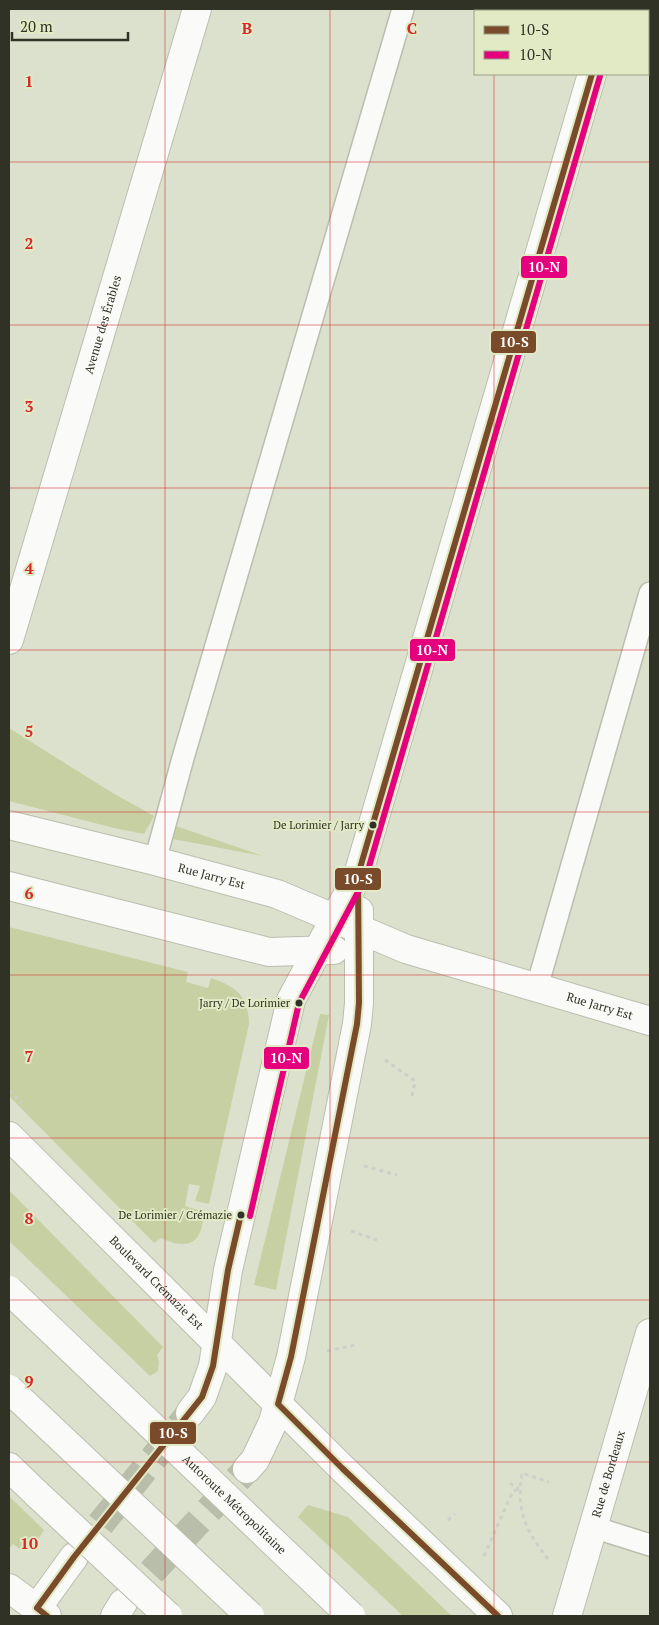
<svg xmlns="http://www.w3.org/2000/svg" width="659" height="1625" font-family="'PT Serif',serif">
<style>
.green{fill:#c7d0a3}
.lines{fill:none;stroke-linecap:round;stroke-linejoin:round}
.secondary-tunnel{stroke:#b9beab;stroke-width:28;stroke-dasharray:28 14;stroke-linecap:butt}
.service-casing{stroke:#babeae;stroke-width:24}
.minor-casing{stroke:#babeae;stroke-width:30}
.secondary-casing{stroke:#babeae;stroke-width:30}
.motorway-casing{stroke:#babeae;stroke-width:30}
.path{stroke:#cecfc9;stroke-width:3;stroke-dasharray:4 4;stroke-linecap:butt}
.service{stroke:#fafaf8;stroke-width:21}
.minor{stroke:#fafaf8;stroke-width:28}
.secondary{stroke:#fafaf8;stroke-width:28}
.motorway{stroke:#fafaf8;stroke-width:28}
.motorway-bridge-casing{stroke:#babeae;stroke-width:30;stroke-linecap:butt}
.motorway-bridge{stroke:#fafaf8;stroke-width:28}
.bus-1-casing{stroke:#e1e9c5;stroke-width:10}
.bus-2-casing{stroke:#e1e9c5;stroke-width:10}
.bus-1{stroke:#7a4b2a;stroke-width:6}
.bus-2{stroke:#e5007d;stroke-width:6}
.grid{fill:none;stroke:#d62828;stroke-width:1;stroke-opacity:0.55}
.bus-dot{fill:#2f3224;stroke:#e1e9c5;stroke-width:2}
.labels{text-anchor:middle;stroke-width:4;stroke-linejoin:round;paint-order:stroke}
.bus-label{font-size:11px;fill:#2f3224;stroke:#e1e9c5;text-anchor:end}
.street-label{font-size:12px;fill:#2f3224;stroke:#e1e9c5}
.grid-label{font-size:16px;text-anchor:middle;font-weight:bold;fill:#d62828;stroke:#e1e9c5;stroke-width:4;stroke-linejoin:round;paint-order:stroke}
.line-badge{stroke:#e1e9c5;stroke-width:2}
.badge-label{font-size:14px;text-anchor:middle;font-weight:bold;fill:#fff}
</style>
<rect width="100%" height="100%" fill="#dce1cd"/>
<!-- green -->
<path class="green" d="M9,728l102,64 43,24 -10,18 -30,-6 -105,-27z
M176,826l87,30 -90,-17z
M9,927l179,45 -2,10 22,6 3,-10c24,8 38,18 38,46l-40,180 -14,-3 5,-15 -11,-2 -4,22 19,6c-1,6 -1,14 -4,20 -7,18 -26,12 -39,6l-7,5 -145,-147z
M320,1014l9,1 -53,275 -22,-5z
M9,1190l154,157 -6,8 2,7 -1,9 -8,5 -141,-135z
M9,1496l35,34c-6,10 -11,15 -23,20l-8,-6 -4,5z
M308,1505l40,12 104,99h-49l-105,-99z"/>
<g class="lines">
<!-- secondary-tunnel -->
<path class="secondary-tunnel" d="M74,1557l116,-144
M123,1603l124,-134"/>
<!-- service casing -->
<g class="service-casing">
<path id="service" d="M155,861l28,-103 220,-749
M537,987l113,-394
M593,1527l57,18"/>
</g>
<!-- minor casing -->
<g class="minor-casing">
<g id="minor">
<path id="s1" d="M9,640l188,-631"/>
<path id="s2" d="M567,1616l83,-283"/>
</g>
</g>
<!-- secondary casing -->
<g class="secondary-casing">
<g id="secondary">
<path d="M611,11v-2"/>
<path id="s3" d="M9,825l146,36 122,33 129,55 244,72"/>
<path d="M9,886l260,66 65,-2"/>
<path id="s4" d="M9,1136l333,332 156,148"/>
<path d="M190,1413l12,-16 11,-31 15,-96 63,-270 67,-125 234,-801"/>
<path d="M247,1469l8,-9 18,-38 18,-65 66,-333 2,-21v-92"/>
<path d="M9,1588l38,28"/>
<path d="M37,1608l37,-51"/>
<path d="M115,1616l8,-13"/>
</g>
</g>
<!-- motorway casing -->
<g class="motorway-casing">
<path id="motorway" d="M9,1467l28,27"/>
</g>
<!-- path -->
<path class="path" d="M385,1060l30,21 -3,15
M9,1090l13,13
M364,1166l33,9
M351,1231l26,9
M327,1351l28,-6
M510,1483l9,6
M448,1520l7,-6
M484,1556l29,-65 7,-2
M548,1559c-23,-29 -32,-49 -26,-86l27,9"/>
<!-- service -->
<use href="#service" class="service"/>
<!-- minor -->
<use href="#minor" class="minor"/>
<!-- secondary -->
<use href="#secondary" class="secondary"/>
<!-- motorway -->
<use href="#motorway" class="motorway"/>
<!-- motorway-bridge casing -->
<g class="motorway-bridge-casing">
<g id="motorway-bridge">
<path id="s5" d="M9,1290l342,326"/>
<path d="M9,1389l241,227"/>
<path d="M37,1494l131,122"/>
</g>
</g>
<!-- motorway-bridge -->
<use href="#motorway-bridge" class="motorway-bridge"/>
<!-- bus-1 casing -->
<g class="bus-1-casing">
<path id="bus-1" d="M47,1616l-10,-8 37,-51 128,-160 11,-31 15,-96 13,-56
M498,1616l-156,-148 -64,-64 13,-47 66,-333 2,-21 -1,-128 234,-801"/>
</g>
<!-- bus-2 casing -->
<g class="bus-2-casing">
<path id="bus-2" d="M250,1216l49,-213 67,-126 234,-801"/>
</g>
<!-- bus-1 -->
<use href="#bus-1" class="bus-1"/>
<!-- bus-2 -->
<use href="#bus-2" class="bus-2"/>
</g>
<!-- grid -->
<path class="grid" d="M165,9v1607M330,9v1607M494,9v2M494,74v1542M9,162h641M9,325h641M9,488h641M9,650h641M9,812h641M9,975h641M9,1138h641M9,1300h641M9,1462h641"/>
<!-- markers -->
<g class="bus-dot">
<circle cx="373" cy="825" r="4.5"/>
<circle cx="299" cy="1003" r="4.5"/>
<circle cx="241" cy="1215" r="4.5"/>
</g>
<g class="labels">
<!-- bus labels -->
<g class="bus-label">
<text x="364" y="829">De Lorimier / Jarry</text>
<text x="290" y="1007">Jarry / De Lorimier</text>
<text x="232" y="1219">De Lorimier / Crémazie</text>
</g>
<!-- street labels -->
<g class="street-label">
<text dy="4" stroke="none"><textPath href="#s1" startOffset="329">Avenue des Érables</textPath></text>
<text dy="4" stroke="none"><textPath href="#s3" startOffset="209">Rue Jarry Est</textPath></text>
<text dy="4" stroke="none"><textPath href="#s3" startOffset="619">Rue Jarry Est</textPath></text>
<text dy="4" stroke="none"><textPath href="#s4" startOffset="208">Boulevard Crémazie Est</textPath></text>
<text dy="4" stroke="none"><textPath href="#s2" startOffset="148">Rue de Bordeaux</textPath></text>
<text dy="4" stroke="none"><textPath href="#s5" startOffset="311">Autoroute Métropolitaine</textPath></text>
</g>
</g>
<g class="grid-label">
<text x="247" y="34">B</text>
<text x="412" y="34">C</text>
<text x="29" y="87">1</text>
<text x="29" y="249">2</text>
<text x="29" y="412">3</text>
<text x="29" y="574">4</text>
<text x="29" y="737">5</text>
<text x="29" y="899">6</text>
<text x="29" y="1062">7</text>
<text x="29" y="1224">8</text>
<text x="29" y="1387">9</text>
<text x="29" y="1549">10</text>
</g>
<g class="line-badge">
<rect x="520" y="255" width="48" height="24" rx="5" fill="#e5007d"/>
<rect x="490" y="330" width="47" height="24" rx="5" fill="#7a4b2a"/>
<rect x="409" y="638" width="47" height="24" rx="5" fill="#e5007d"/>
<rect x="334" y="867" width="48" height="24" rx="5" fill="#7a4b2a"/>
<rect x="263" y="1046" width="47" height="24" rx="5" fill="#e5007d"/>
<rect x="149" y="1421" width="48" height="24" rx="5" fill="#7a4b2a"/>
</g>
<g class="badge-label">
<text x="544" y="272">10-N</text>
<text x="514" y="347">10-S</text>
<text x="432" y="655">10-N</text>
<text x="358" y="884">10-S</text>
<text x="286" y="1063">10-N</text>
<text x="173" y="1438">10-S</text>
</g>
<!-- border -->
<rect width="659" height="1625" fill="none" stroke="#2f3224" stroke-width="20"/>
<!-- legend -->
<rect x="474" y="10" width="175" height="65" fill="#e1e9c5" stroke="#9aa085"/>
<rect x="484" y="26" width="25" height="8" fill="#7a4b2a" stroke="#9aa085"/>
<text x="519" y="35" font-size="15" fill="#2f3224">10-S</text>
<rect x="484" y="51" width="25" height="8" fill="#e5007d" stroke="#9aa085"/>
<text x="519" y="60" font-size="15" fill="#2f3224">10-N</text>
<!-- scale -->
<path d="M12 32v8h116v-8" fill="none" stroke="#2f3224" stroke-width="2.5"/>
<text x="20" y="32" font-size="15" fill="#2f3224" stroke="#e1e9c5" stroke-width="4" paint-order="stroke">20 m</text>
</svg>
